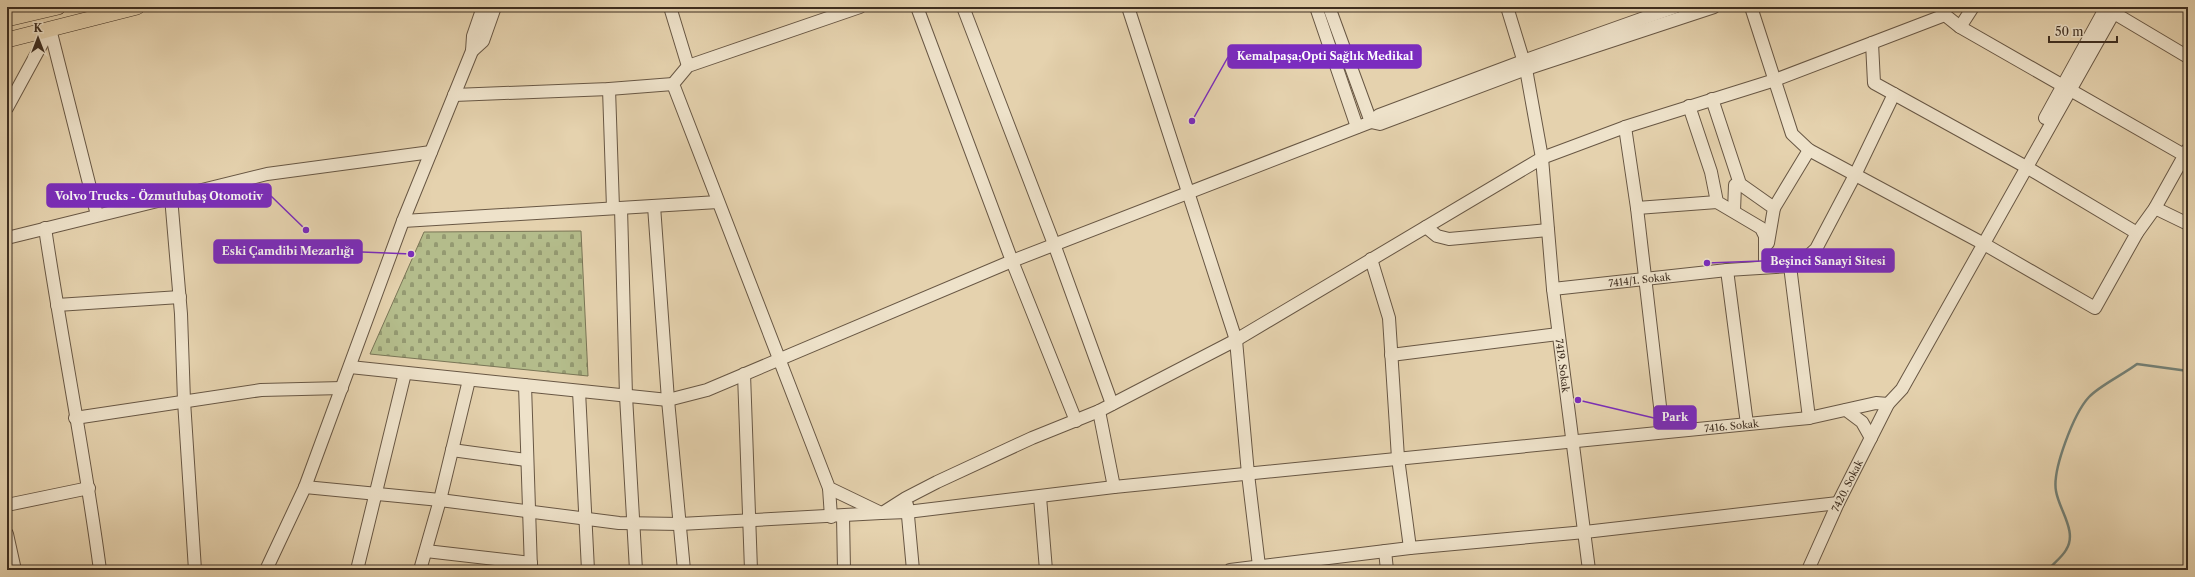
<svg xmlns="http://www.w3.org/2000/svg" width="2195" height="577" font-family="'Libre Caslon Text',serif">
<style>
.cemetery{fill:url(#cemetery-stones);stroke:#797556}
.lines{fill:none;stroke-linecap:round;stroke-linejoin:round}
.stream{stroke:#738076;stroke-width:2.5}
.minor-casing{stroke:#685744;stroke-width:14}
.major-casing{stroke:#3e2e20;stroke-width:16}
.minor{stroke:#eee2ca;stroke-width:12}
.major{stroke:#e5d2ae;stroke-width:15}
.labels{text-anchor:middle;stroke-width:3.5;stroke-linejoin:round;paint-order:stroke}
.street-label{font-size:10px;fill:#3e2e20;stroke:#eee2ca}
.leader{fill:none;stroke:#7b2cbf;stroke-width:1.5}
.callout-dot{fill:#7b2cbf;stroke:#eee2ca;stroke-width:1.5}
.callout{fill:#7b2cbf;stroke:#7b2cbf;stroke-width:1.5}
.callout-label{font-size:11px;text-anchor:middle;font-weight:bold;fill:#fff}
</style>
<defs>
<pattern id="cemetery-stones" width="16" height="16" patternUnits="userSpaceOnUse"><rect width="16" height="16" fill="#b4bc8b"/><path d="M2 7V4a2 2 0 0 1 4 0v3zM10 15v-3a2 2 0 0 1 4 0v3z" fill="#949971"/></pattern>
</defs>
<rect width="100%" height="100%" fill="#e5d2ae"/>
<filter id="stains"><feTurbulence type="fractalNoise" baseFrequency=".005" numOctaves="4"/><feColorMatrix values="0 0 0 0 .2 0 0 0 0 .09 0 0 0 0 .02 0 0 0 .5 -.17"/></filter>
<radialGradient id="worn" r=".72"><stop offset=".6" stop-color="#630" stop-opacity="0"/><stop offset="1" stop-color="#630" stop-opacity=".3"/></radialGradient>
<!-- cemetery -->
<path class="cemetery" d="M581,231l7,145 -218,-22 54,-122z"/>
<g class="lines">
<!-- stream -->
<path class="stream" d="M2048,570c6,-7 14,-13 18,-20 12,-18 -7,-40 -10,-59 -4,-21 18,-78 33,-94 10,-11 35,-23 48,-33l51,7"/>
<!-- minor casing -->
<g class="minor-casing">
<g id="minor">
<path d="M670,7l18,59"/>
<path id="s1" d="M860,7l-172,59 -15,18 156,404 52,25 26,-1 207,-25 695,-69 67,-15 12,1"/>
<path d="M917,7l95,254 64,160"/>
<path d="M963,7l91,237 58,160"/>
<path d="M1128,7l108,333 12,134 11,92"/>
<path d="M1316,7l41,120"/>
<path d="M1329,7l42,115"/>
<path id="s2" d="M1507,7l19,62 16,89 11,131 36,281"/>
<path d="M1751,7l41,127 17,16 175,94 111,64 42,-75 18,-25 33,-59"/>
<path d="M1943,8l2,7 15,12 224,128"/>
<path d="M2114,13l74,44"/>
<path d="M1960,27l13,-20"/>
<path d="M50,29l47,186"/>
<path d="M1872,43l2,40 154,85 109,65"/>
<path d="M472,51l11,-10 12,-34"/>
<path d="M609,89l4,119"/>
<path d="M454,95l155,-6 64,-5"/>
<path d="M1712,99l28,85 34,24 -6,35"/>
<path d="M1689,106l22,66 6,30 44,26 4,8v31"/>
<path d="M7,108l43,-79"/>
<path d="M2045,118l61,-111"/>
<path d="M1371,122l9,2 146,-55 188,-62"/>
<path d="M1625,127l12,81 26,224"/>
<path d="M171,197l10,117 3,87 11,169"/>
<path d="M654,206l14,194 16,170"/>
<path d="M621,208l5,188 10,174"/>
<path d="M1637,208l80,-6"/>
<path d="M1774,208l35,-58"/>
<path d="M2155,208l33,16"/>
<path d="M1734,211l1,-26"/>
<path d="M403,221l315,-19"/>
<path d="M1426,227l11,9 12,3 99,-9"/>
<path d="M45,228c17,114 40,228 55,342"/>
<path d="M7,238l260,-64 164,-22"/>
<path d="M1371,259l18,59 9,140 12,90"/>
<path d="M1790,266l19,152"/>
<path d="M1727,270l20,154"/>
<path id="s3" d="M1553,289l174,-19 63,-4 16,-8 10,-9 39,-74 39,-81"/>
<path d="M57,305l123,-8"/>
<path d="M1391,355l167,-21"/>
<path d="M350,367l318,33 39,-10 305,-129 359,-139 8,-7 144,-54 152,-54"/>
<path d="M744,374l7,196"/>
<path d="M525,385l6,185"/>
<path d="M579,391l9,179"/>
<path d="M1846,410l16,12 9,16"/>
<path d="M1099,411l15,76"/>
<path d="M75,418l186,-28 81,-2"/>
<path d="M452,450l74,10"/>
<path d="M305,487l135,13 179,23 61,1 201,-11"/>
<path d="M829,488l2,29"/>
<path d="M1040,497l6,73"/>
<path d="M7,505l82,-17"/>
<path d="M907,505l6,65"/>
<path d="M884,512l22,-14 31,-16 95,-44 67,-27 137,-71 306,-182 83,-31 150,-47 170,-65"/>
<path d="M843,516l1,54"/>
<path d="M7,534l8,36"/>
<path d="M426,551l105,12"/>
<path d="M1385,551l2,19"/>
<path d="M266,570l39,-83 98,-266 69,-170 1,-15 10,-29"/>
<path d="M357,570l48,-197"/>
<path d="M420,570l20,-70 29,-120"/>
<path d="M1230,570l180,-22 175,-16 253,-29"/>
<path id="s4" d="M1808,570l30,-67 50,-99 14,-15 215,-382"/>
</g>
</g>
<!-- major casing -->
<g class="major-casing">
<path id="major" d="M7,19l51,-12
M7,40l130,-33"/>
</g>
<!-- minor -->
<use href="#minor" class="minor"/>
<!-- major -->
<use href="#major" class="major"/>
</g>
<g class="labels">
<!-- street labels -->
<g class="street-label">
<text dy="4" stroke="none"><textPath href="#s3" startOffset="87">7414/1. Sokak</textPath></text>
<text dy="4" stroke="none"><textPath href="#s2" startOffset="364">7419. Sokak</textPath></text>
<text dy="4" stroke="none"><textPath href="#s1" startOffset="1551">7416. Sokak</textPath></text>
<text dy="4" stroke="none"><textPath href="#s4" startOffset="93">7420. Sokak</textPath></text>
</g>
</g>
<!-- callouts -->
<path class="leader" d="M1192 121L1228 57M306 230L271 196M411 254L362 252M1707 263L1762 261M1578 400L1654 418"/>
<g class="callout-dot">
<circle cx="1192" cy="121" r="4"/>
<circle cx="306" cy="230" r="4"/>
<circle cx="411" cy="254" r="4"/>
<circle cx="1707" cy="263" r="4"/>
<circle cx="1578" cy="400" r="4"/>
</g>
<g class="callout">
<rect x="1228" y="45" width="193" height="23" rx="4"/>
<rect x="47" y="184" width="224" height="23" rx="4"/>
<rect x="214" y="240" width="148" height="23" rx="4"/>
<rect x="1762" y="249" width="132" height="23" rx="4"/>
<rect x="1654" y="406" width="42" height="23" rx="4"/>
</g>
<g class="callout-label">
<text x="1325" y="60">Kemalpaşa;Opti Sağlık Medikal</text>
<text x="159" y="200">Volvo Trucks - Özmutlubaş Otomotiv</text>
<text x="288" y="255">Eski Çamdibi Mezarlığı</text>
<text x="1828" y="265">Beşinci Sanayi Sitesi</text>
<text x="1675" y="421">Park</text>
</g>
<!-- margin -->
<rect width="2195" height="577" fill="none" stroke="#e5d2ae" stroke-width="24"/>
<rect x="8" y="8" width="2179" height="561" fill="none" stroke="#3e2e20" stroke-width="2"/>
<rect x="12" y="12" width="2171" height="553" fill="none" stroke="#3e2e20"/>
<!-- north arrow -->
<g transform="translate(38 38)" stroke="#eee2ca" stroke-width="3" paint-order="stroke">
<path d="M0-3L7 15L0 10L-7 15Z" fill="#3e2e20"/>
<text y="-6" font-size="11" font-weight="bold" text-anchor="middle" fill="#3e2e20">K</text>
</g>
<!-- scale -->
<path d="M2049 36v6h68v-6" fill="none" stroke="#3e2e20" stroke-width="2"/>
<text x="2055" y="36" font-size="12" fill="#3e2e20" stroke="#eee2ca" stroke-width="3" paint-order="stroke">50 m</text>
<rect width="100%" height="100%" filter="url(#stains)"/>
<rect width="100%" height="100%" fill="url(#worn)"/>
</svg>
